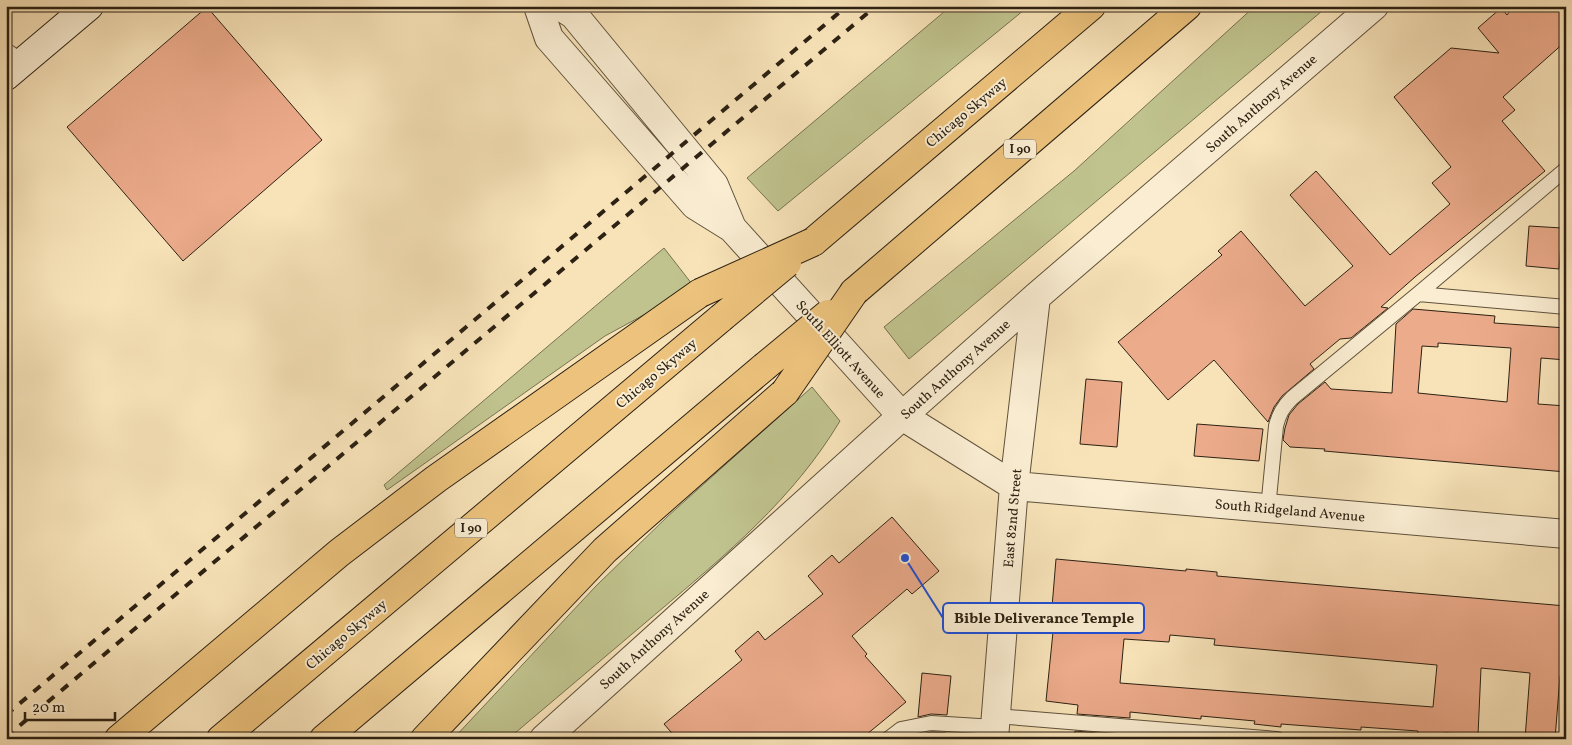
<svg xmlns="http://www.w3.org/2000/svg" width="1572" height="745" font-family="Vollkorn,serif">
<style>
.green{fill:#c0c38e;stroke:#767250}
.building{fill:#ecab8b;stroke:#2c2113;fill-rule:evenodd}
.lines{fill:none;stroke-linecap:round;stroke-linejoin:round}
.service-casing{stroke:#5f523c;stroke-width:16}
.minor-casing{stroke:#5f523c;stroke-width:30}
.secondary-casing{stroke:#2c2113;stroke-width:30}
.motorway-casing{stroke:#2c2113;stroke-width:30}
.service{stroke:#faedd2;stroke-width:14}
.minor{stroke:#faedd2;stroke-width:28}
.secondary{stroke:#faedd2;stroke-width:28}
.motorway{stroke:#ecc27c;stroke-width:28}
.rail{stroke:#2c2113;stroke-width:4;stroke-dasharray:9 9;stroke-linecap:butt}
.motorway-bridge-casing{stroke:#2c2113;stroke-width:30;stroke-linecap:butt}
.motorway-bridge{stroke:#ecc27c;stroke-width:28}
.labels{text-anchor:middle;stroke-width:4;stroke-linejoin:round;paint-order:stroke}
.shield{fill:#faedd2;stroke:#6a5e4c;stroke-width:1}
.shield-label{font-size:12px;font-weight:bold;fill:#2c2113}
.street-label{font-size:14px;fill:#2c2113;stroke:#faedd2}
.leader{fill:none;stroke:#1d4ed8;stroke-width:2}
.callout-dot{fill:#1d4ed8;stroke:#faedd2;stroke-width:2}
.callout{fill:#faedd2;stroke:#1d4ed8;stroke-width:2}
.callout-label{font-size:15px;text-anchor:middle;font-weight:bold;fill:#2c2113}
</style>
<rect width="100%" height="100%" fill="#f8e3b9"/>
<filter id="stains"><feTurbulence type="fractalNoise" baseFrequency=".004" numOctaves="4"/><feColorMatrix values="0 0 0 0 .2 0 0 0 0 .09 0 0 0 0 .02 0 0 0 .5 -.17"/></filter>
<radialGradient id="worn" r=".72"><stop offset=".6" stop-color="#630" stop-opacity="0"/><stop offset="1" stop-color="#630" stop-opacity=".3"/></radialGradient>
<!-- green -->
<path class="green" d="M951,6h78l-251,205 -31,-33z
M1255,6h73l-419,353 -25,-32 190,-156z
M664,248l28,36 -19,15 -68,37 -218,154 -3,-5z
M812,387l28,34c-46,77 -114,134 -182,191 -50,42 -100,85 -150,127h-55l143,-153 71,-69z"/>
<!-- building -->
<path class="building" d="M1514,6h52v35l-63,56 12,13 -13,11 43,50 -130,106 -34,30 7,1 -37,30 -11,1 -30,25 4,5 -32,27 -8,11 -6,15 -54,-62 -46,40 -50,-58 104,-87 -4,-4 23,-20 64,75 48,-40 -63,-71 26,-24 74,84 60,-51 -18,-21 19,-16 -57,-70 57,-49 48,5 -21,-25 23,-20 6,7z
M207,7l115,133 -139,121 -116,-134z
M1529,226l33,2 -3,41 -33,-3z
M1413,309l82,7 -1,7 72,5v32l-25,-2 -3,46 28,2v66l-242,-21 1,-2 -35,-2 -7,-7 2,-12 4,-13 9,-11 27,-22 6,7 61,4 4,-69zM1438,343l73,5 -4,54 -89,-9 4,-47 16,1z
M1086,379l36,3 -5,65 -37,-3z
M1197,424l66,5 -4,32 -65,-5z
M892,517l47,54 -27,23 -5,-5 -55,47 15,18 -2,2 41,46 -45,37h-184l-13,-15 78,-64 -7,-9 23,-20 7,9 58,-46 -15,-18 24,-21 7,8z
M1056,559l130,12v-2l31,3v4l349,30v70h-6l-5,63h-30l5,-66 -49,-5 -3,67 -34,-2v6h-1l-25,-3v-5l-57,-4v3l-80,-6v3l-27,-3 1,-3 -54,-5v3l-71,-7v6l-53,-4 1,-9 -32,-4 7,-69 -3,-1zM1170,635l45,4 -1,6 223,20 -4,42 -313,-24 4,-44 45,3z
M922,673l29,3 -4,39 -16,-1 -13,3z
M1075,731l53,5v3h-54z
M932,732l14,1 -1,6h-29l1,-4z"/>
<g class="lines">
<!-- service casing -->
<g class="service-casing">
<path id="service" d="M6,50l17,12
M1418,294l148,13
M1268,509l8,-83c3,-12 7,-19 16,-28l126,-104 148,-125
M996,716l281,23
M888,739l13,-10 30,-6 64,4"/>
</g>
<!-- minor casing -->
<g class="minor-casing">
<path id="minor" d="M538,6l11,32 146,167 37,23 170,188 112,70 552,48
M560,6l14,9 140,170 18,43
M544,739l358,-323 134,-119 338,-291
M994,739l20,-253 22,-189"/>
</g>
<!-- secondary casing -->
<g class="secondary-casing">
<path id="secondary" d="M6,76l83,-70"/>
</g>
<!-- motorway casing -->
<g class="motorway-casing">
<path id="motorway" d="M813,242l278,-236
M854,292l333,-286
M119,739l220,-186 97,-74 264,-186
M221,739l500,-421
M324,739l440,-372
M425,739l180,-189 180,-158"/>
</g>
<!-- service -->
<use href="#service" class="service"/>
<!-- minor -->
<use href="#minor" class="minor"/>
<!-- secondary -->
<use href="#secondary" class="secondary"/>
<!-- motorway -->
<use href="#motorway" class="motorway"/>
<!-- rail -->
<path class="rail" d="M6,715l841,-709
M6,737l870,-731"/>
<!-- motorway-bridge casing -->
<g class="motorway-bridge-casing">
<path id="motorway-bridge" d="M700,293l113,-51
M721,318l66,-55
M764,367l64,-53
M785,392l69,-100"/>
</g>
<!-- motorway-bridge -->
<use href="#motorway-bridge" class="motorway-bridge"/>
</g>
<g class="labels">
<!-- shield labels -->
<g class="shield">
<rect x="1004" y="139.5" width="32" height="19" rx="4"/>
<rect x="455" y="518.5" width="32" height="19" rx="4"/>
</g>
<g class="shield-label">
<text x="1020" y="153">I 90</text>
<text x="471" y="532">I 90</text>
</g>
<!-- street labels -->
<g class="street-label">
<text transform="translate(1261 103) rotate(-41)" y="5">South Anthony Avenue</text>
<text transform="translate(966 112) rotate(-40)" y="5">Chicago Skyway</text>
<text transform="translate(841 349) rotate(48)" y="5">South Elliott Avenue</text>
<text transform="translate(955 369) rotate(-42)" y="5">South Anthony Avenue</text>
<text transform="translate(656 373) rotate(-40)" y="5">Chicago Skyway</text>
<text transform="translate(1290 510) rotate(5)" y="5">South Ridgeland Avenue</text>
<text transform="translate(1012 518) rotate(-85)" y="5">East 82nd Street</text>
<text transform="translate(346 634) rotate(-40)" y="5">Chicago Skyway</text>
<text transform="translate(654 639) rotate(-42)" y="5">South Anthony Avenue</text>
</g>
</g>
<!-- callouts -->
<path class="leader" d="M905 558L943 618"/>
<circle class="callout-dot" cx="905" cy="558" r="5"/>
<rect class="callout" x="943" y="603" width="201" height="30" rx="5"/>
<g class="callout-label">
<text x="1044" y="623">Bible Deliverance Temple</text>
</g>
<!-- margin -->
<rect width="1572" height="745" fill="none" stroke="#f8e3b9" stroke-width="25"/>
<rect x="8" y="8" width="1557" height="730" fill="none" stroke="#2c2113" stroke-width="2.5"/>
<rect x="12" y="12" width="1547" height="720" fill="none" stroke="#2c2113"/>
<!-- scale -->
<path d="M25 712v8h90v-8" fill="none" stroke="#2c2113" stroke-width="2.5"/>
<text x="32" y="712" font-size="15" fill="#2c2113" stroke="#faedd2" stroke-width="4" paint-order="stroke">20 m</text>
<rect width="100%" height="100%" filter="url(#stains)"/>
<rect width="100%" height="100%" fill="url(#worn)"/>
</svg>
